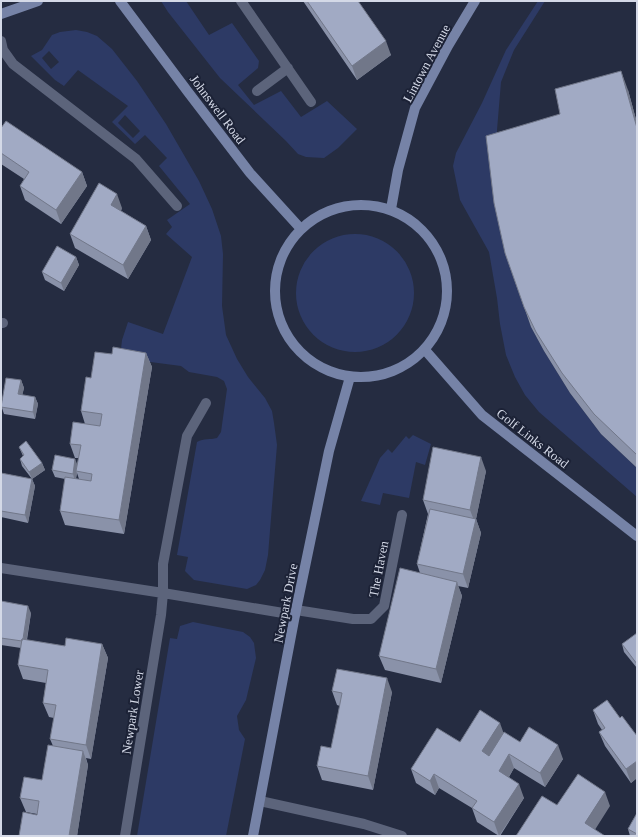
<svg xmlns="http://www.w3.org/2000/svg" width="638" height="837" font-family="'Times New Roman',serif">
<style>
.green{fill:#2d3a65;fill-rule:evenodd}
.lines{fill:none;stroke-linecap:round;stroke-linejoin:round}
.lane{stroke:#5c647b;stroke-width:10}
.street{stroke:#5c647b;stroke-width:10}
.secondary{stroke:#7683a7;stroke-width:10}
.wall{fill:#8a92a9;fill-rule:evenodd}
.shaded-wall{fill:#717789}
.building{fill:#a1aac4;stroke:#717789}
.labels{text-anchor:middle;stroke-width:4;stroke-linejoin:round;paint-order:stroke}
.street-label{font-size:13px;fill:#d4d9e7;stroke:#1c2236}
</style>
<rect width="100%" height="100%" fill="#252c41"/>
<!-- green -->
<path class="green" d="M161,1h25l23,34 23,-12 27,38 -1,7 -20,17 16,20 27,-14 20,26 26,-16 30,28 -19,19 -14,10 -18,-1 -8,-3 -12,-13 -66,-63 -52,-66z
M538,1h7l-31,49 -13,32 -4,48v24l15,119 19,54 13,24 26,42 31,41 36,34v29l-98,-85 -14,-17 -10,-18 -9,-22 -6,-31 -3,-26 -8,-46 -29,-52 -7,-34 3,-13 26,-50 24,-53z
M76,30l11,2 10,4 15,13 25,32 29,43 33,57 13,28 9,27 2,18 -1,52 4,29 11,24 11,18 17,21 7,13 2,12 3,22 -9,110 -3,15 -5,10 -4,5 -9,4 -53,-9 -9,-9 3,-14 -11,-2 20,-113c7,-4 13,-2 20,-4l4,-6 6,-43 -3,-8 -7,-4 -28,-5 -8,-6 -61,-8 2,-18 6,-18 35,12 29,-77 -26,-23 6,-7 -5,-7 23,-16 -31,-38 8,-8 -22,-23 -10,9 -23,-22 16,-16 -50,-36 -14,16 -9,-6 -24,-24 11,-6 10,-15 8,-3zM49,51l10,11 -8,7 -9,-11zM125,115l15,16 -7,7 -15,-15z
M296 293a59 59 0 1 1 118 0a59 59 0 1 1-118 0Z
M413,435l18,9 -6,21 -9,-3 -7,36 -26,-5 -3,12 -19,-4 19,-43 8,-9 4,4 14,-17 3,3z
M193,622l50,10 7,5 4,6 2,15 -10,42 -9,16 2,14 6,9 -19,97h-89l33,-198 7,1 3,-13z"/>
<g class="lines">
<!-- lane -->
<path class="lane" d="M1,323h2"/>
<!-- street -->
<path class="street" d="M241,1l70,101
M1,41l2,9 10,14 123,95 41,47
M257,91l31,-23
M1,568l162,25 132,22
M296,610l57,9h18l13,-13 18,-91
M260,801l104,23 38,12
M125,836l36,-221 2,-22v-29l24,-128 19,-33"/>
<!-- secondary -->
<path class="secondary" d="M120,1l68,91 62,81 51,56
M1,14l37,-13
M275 291a86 86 0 1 1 172 0a86 86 0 1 1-172 0Z
M391,209l7,-39 17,-62 33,-62 27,-45
M425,350l57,65 155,121
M253,836l42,-221 34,-164 21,-74"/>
</g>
<!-- wall -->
<path class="wall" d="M303,1h55l33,54 -34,25z
M628,90l9,33v345l-36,-34 -31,-41 -26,-42 -13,-24 -26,-74 55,-139z
M1,128l81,44 5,14 -26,38 -36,-24 -5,-14 4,-7 -23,-15z
M122,208l-1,3 25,15 5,14 -23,39 -53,-31 -5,-14z
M76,257l3,8 -15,26 -19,-11 -3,-8z
M146,353l6,14 -28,167 -59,-9 -5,-14 5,-32 -10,-2 -3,-7 25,-5 2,-7h-4l-5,-14 15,-20 -4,-13 10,-33 21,-24zM77,473l2,6h-3z
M21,380l3,8 -2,7 13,2 3,7 -3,15 -31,-5 -3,-9z
M19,447l23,16 3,7 -13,9 3,7 -7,37 -27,-6v-44l31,6 -10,-13 -2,-7 3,-3z
M486,471l-10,48 5,14 -13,55 -10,-2 4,10 -21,87 -56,-13 -6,-14 41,-83 -3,-9 11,-50 -5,-14z
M1,601l30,12 -4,27 38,6 37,-2 6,14 -17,101 -5,-1 2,7 -11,71h-58l18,-21v-1l-11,-2 -6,-14 22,-18 11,-34 -3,-7 4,-21 -5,-1 -6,-14 3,-20 -23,-4 -5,-14 3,-17 -20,-3z
M637,634v34l-13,-16 -2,-8z
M332,691l60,1 -19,98 -51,-10 -5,-14 14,-18 9,-42 -3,-1z
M593,710l27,8 17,18v42l-6,5 -26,-37 -6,-14 3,-2 -4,-6z
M504,733l16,9 43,17 -18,28 -31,-19 -5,9 15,21 -24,38h-1l-22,-14 -5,-14 -33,-20 -4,7 -19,-12 -5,-14 49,-27z
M637,813v23h-7l-2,-7z"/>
<!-- shaded-wall -->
<path class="shaded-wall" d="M386,41l5,14 -34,25 -5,-14z
M621,71l7,19 9,33v5z
M82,172l5,14 -26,38 -5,-14z
M117,194l5,14 -6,11 -5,-14z
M146,226l5,14 -23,39 -5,-14z
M76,257l3,8 -15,26 -3,-8z
M1,334l1,3 -1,9z
M146,353l6,14 -28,167 -5,-14z
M21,380l3,8 -3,13 -3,-7z
M35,397l3,7 -3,15 -2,-7z
M481,457l5,14 -10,48 5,14 -13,55 -5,-14 12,-51 -5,-13z
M75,459l3,7 -2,5 1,2 -2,8 -2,-7z
M42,463l3,7 -13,9 3,7 -7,37 -3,-8 7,-36 -3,-7z
M457,582l5,14 -21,87 -5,-14z
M28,606l3,7 -6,36 -2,-8z
M102,644l6,14 -17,101 -5,-14z
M387,678l5,14 -19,98 -5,-14z
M500,723l5,14 -18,28 -5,-14z
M558,745l5,14 -18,28 -5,-14z
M83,751l5,14 -11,71h-8z
M509,754l5,14 -10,17 -5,-14z
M637,761v17l-6,5 -5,-14z
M434,774l5,14 -4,7 -5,-14z
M519,784l5,14 -25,38 -5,-14z
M605,792l5,14 -19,30 -6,-13z"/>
<!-- building -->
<path class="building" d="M307,1h51l28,40 -34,25z
M621,71l16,57v327l-43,-41 -32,-41 -26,-41 -12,-25 -19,-54 -11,-50 -8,-67 74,-22 -5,-25z
M6,121l76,51 -26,38 -36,-24 9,-14 -28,-19v-25z
M99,183l18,11 -6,11 35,21 -23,39 -53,-31z
M57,246l19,11 -15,26 -19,-11z
M113,347l33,6 -27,167 -59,-9 5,-34 26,4 1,-7 -16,-3 5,-26 -11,-1 3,-22 27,4 2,-12 -21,-3 5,-34 5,1 4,-26 17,2z
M6,378l15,2 -3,14 17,3 -2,15 -32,-5z
M26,441l16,22 -13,9 -9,-13 4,-4 -5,-8z
M433,447l48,10 -11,53 -47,-10z
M55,455l20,4 -2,15 -21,-4z
M1,473l31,6 -7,36 -24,-4z
M430,509l46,10 -13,55 -46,-10z
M400,568l57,14 -21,87 -57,-13z
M1,601l27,5 -5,33h-1v2l-21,-3z
M637,633v31l-15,-20z
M66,638l36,6 -16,101 -36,-6 6,-34 -13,-2 5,-33 -30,-5 4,-26 43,7z
M337,669l50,9 -19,98 -51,-10 4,-20 10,2 6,-29 5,-26 -10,-2z
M607,700l13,18 2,-2 15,20v25l-11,8 -27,-37 6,-4 -12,-18z
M480,710l20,13 -18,28 7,5 15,-24 16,10 9,-15 29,18 -18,28 -31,-19 -10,17 20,13 -25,38 -22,-14 5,-7 -43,-27 -4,7 -19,-12 26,-41 23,14z
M48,745l35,6 -14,85h-50l4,-24 14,3 2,-14 -19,-3 4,-21 18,3z
M578,774l27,18 -20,31 20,13h-89l26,-40 15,9z
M637,813v21l-9,-5z"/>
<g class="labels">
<!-- street labels -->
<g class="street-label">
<text transform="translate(426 63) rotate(-62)" y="5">Lintown Avenue</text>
<text transform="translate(218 109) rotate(53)" y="5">Johnswell Road</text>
<text transform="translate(533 438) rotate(38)" y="5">Golf Links Road</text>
<text transform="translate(378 569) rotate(-79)" y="5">The Haven</text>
<text transform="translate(285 603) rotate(-79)" y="5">Newpark Drive</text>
<text transform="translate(132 712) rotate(-81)" y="5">Newpark Lower</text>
</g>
</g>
<!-- border -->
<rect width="638" height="837" fill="none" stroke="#d4d9e7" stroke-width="4"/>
</svg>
